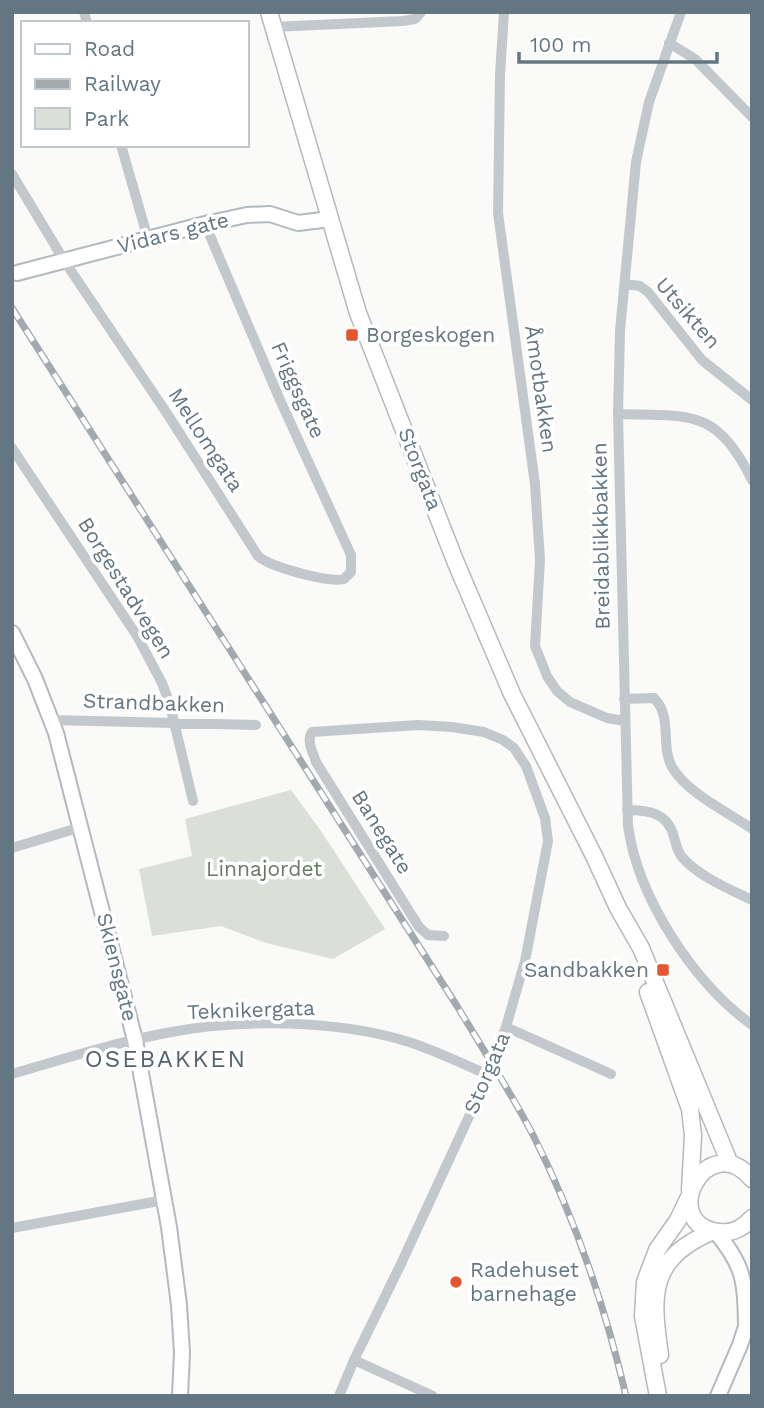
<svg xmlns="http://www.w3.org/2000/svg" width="764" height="1408" font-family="'Work Sans',sans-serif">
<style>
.green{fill:#dadfd7}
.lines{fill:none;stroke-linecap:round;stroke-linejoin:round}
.secondary-casing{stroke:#b3babf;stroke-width:18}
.primary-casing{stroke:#b5babe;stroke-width:19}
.street{stroke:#c3c8cc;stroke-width:10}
.secondary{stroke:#fff;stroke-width:14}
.primary{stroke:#fff;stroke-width:16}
.rail-casing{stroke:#a2aab0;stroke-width:7}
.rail{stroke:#fff;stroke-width:4.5;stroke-dasharray:13;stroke-linecap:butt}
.poi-dot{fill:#e4572e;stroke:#fff;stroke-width:2.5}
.labels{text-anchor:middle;stroke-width:7;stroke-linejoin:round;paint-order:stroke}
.street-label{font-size:21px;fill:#657683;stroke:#fff}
.poi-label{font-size:21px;fill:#657683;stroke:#fff;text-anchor:start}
.park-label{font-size:21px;fill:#687a64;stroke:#fff}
.quarter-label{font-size:24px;letter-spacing:2px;fill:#57646e;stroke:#fff}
</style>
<rect width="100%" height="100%" fill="#fafaf8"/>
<!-- green -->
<path class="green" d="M291,790l30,41 64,98 -52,30 -67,-16 -45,-17 -69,10 -13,-67 53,-13 -7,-37z"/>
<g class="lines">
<!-- secondary casing -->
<g class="secondary-casing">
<path id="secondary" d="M17,273l188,-49 42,-9 23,-1 28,9 32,-4
M12,633l23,46 21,54 79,307 34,187 10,78 3,48 -2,43
M716,1232c28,34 29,48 30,92
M718,1396l22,-51 9,-28"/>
</g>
<!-- primary casing -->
<g class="primary-casing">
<path id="primary" d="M269,12l89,301 98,250 56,131 82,162 24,52 23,40 89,216
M648,992l42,117 3,26 -3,55
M752,1179c-45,-53 -96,45 -33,53 13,2 24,-4 33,-14
M660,1355c-9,-62 -11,-96 53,-124
M658,1396l-15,-80 2,-34 12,-32 21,-30 11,-23"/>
</g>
<!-- street -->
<path class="street" d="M84,12l3,11
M504,12l-4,63 -2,138 37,271 5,76 -5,86 12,30 10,15 13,11 37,16 18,3
M681,12l-32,90 -13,60 -16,169 -2,83 10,412c10,72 65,156 124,199
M273,27l130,-6 12,-2 6,-7
M669,43l26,16 57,58
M121,145l27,94
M12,174l53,88 103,153 90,141c12,11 71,27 86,23l7,-7v-17l-71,-155 -75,-176
M625,284l15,2 8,6 54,68 50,40
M618,414c73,2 98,-6 134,66
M12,448l125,188 25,47 8,22 23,96
M624,699l30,-1c19,19 6,47 18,69 14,25 55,45 79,61
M51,720l205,5
M627,810c22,0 41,3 47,27 2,7 3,14 8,20 16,19 47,32 70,43
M12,848l69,-21
M506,1027l105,47
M12,1074c51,-15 102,-31 154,-41 72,-15 173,-13 243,9 27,9 53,21 79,33
M12,1228l152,-28
M354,1360l79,36
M339,1396l15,-36 46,-94 78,-169 28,-70 19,-66 23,-120 -3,-23 -19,-52 -12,-18 -11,-8 -19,-8 -32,-5 -34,-2 -106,7c-6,9 1,20 4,30l103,165 9,8 16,1"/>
<!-- secondary -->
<use href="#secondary" class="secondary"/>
<!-- primary -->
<use href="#primary" class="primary"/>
<!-- rail casing -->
<g class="rail-casing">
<path id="rail" d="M12,308l445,698c26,43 53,85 76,129 42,83 72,171 93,261"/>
</g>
<!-- rail -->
<use href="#rail" class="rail"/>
</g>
<!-- markers -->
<g class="poi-dot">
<rect x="345" y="328" width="14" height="14" rx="3.5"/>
<rect x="656" y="963" width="14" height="14" rx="3.5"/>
<circle cx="456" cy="1282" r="7"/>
</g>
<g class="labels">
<!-- street labels -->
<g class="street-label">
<text transform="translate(173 233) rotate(-14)" y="7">Vidars gate</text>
<text transform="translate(688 313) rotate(49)" y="7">Utsikten</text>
<text transform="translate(541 389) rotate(82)" y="7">Åmotbakken</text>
<text transform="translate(298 390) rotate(66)" y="7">Friggsgate</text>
<text transform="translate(206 440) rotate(57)" y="7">Mellomgata</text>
<text transform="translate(420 469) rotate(69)" y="7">Storgata</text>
<text transform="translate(601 536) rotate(-91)" y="7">Breidablikkbakken</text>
<text transform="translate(126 588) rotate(58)" y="7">Borgestadvegen</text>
<text transform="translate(154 703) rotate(2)" y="7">Strandbakken</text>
<text transform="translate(382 832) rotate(58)" y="7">Banegate</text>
<text transform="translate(117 967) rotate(76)" y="7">Skiensgate</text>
<text transform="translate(251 1010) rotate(-2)" y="7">Teknikergata</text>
<text transform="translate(487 1073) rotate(-67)" y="7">Storgata</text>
</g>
<!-- poi labels -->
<g class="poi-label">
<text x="366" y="342">Borgeskogen</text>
<text x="649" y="977" text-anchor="end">Sandbakken</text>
<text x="470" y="1277">Radehuset<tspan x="470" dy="24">barnehage</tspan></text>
</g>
<!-- park labels -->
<g class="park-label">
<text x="264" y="876">Linnajordet</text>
</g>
<!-- quarter labels -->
<g class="quarter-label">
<text x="166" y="1067">OSEBAKKEN</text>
</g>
</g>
<!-- border -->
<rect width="764" height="1408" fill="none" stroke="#657683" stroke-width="28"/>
<!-- legend -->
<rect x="21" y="21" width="228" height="126" fill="#ffffff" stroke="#c1c8cd" stroke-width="2"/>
<rect x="35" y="44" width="35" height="10" fill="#ffffff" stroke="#c1c8cd" stroke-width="2"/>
<text x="84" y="56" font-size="21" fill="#657683">Road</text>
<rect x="35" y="79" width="35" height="10" fill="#a2aab0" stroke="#c1c8cd" stroke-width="2"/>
<text x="84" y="91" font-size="21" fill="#657683">Railway</text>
<rect x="35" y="108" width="35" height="21" fill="#dadfd7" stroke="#c1c8cd" stroke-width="2"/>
<text x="84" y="126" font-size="21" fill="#657683">Park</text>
<!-- scale -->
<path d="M519 52v10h198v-10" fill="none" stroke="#657683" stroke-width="3.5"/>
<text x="530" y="52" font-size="21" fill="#657683" stroke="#ffffff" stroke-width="5" paint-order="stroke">100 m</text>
</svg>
